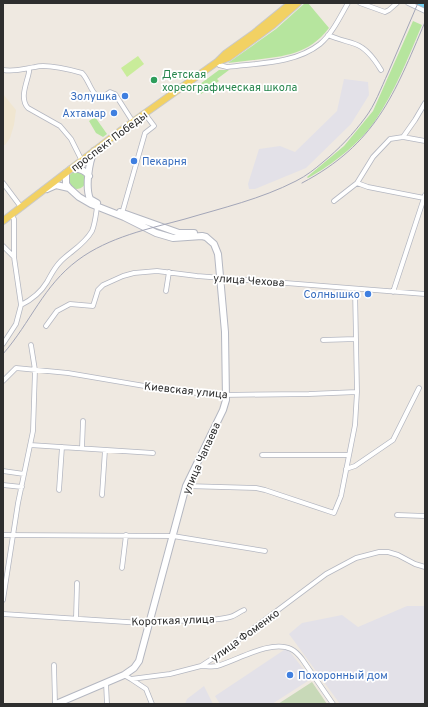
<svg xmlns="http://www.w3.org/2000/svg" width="428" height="707" font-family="Overpass,sans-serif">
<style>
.industrial{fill:#e3e1e8}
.education{fill:#f0e6d1}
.green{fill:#b6e59e}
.cemetery{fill:#c8d9b8}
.pitch{fill:#c9ec9a}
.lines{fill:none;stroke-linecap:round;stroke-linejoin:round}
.river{stroke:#75cff0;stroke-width:7}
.street-casing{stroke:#b4b7c1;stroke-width:5.5}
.secondary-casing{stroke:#b4b7c1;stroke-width:8}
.primary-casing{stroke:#c9c9c9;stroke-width:8}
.street{stroke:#fff;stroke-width:4}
.secondary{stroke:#fff;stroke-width:6}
.primary{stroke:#f2d163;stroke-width:6}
.rail{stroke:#a3a6b8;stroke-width:1}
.leisure-dot{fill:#2e9e5b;stroke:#fff;stroke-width:1.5}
.shop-dot{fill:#3f7fe0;stroke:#fff;stroke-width:1.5}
.labels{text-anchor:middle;stroke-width:3.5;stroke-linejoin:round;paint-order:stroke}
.leisure-label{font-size:11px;fill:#27864d;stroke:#fff;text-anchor:start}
.shop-label{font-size:11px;fill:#366cbe;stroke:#fff;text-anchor:end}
.street-label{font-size:11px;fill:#2e2e2e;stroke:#fff}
</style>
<rect width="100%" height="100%" fill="#efe9e1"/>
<!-- industrial -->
<path class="industrial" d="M344,79l24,3 1,13 -18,29 -45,44 -51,21h-6l-1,-5 11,-35 21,-3 15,6 42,-41z
M407,606h18v98h-85l-51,-70 13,-11 40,-8 16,12z
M287,648l24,31 -39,25h-52l-5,-8z
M204,686l9,18h-28l2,-5z"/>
<!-- education -->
<path class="education" d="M3,94l13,16 -2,15 -4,13 -5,7h-2z"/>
<!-- green -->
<path class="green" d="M305,3h3l21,25c-21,27 -44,28 -76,32 -8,1 -16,2 -25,3l48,-34z
M413,21l9,4c-14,33 -27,66 -47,96 -16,23 -43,44 -67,57l-1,-1 37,-31 29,-35z
M219,70h10l-12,9 2,2 -18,13 -5,-7z
M95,117l12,17 -4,3 -7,-4 -7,-12z
M68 180a9 9 0 1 1 18 0a9 9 0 1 1-18 0Z"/>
<!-- cemetery -->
<path class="cemetery" d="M312,682l15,22h-49z"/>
<!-- pitch -->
<path class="pitch" d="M138,56l6,8 -17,13 -6,-9z"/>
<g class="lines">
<!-- river -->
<path class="river" d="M420,3l5,2"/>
<!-- street casing -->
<g class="street-casing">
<path id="street" d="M360,3l25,9 4,-2 8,-7
M408,3l17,8
M328,35c9,4 18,6 27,9 12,4 20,16 26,26
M217,62l2,3 8,2c30,-4 68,-3 93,-23 12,-10 20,-27 28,-41
M29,69v3c-2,11 -10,26 -1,36l32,18 11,13 11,22
M3,70c12,2 20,-1 32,-3 11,-3 36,3 47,6 10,10 10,33 28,19l5,2 18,28
M403,137l22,4
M3,183l18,24
M357,183l11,4 56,11
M334,201l23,-18 16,-26 17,-18 13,-2 12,-17 10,-17
M123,210l22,-77 9,-7 -9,-12
M3,246l11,11
M166,291l3,-19
M393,292l32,-97
M21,305c10,-5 20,-13 26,-23 4,-7 7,-14 14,-21 10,-10 23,-16 31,-30 3,-7 4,-17 5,-24
M46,326l11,-15 13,-7 23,2 5,-16 5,-5 20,-9 11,-3 23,-2 40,5 228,18
M323,340l33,-1
M3,344l13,-20 5,-19 -7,-48v-38l-3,-4
M3,381l13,-13 52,5 106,18 47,4 88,-1 48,-2
M30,445l123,8
M82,448l1,-27
M262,455h87
M346,469l9,-3 38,-26 26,-52
M3,471l21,3
M3,485l19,2
M186,486l70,2 9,2 69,23 7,-17 14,-71 2,-33 -2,-103
M59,490l3,-43
M102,495l3,-45
M397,515l28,1
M3,535l170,1 92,15
M122,568l4,-33
M3,600l15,-97 15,-72 2,-61 -4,-25
M3,614l139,9c28,-5 62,1 88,-6 5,-1 9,-5 14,-7
M76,618l1,-35
M54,665l1,39
M201,666c5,0 11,1 16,0 19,-5 54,-27 74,-17 4,2 8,6 11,10l31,45
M124,675l7,4 39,-5 31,-8 17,-11 108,-81 30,-16 23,-6h9l10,3 17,9 10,3
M131,679l15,10 6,15
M106,683l1,21"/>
</g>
<!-- secondary casing -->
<g class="secondary-casing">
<path id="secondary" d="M94,151c-5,11 -9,36 -4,48l7,4
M71,169c8,-1 14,1 18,7
M66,173v11l3,4
M47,189l9,-4 13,3 10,9 12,7 33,13 32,16 17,5 29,-2 4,1 8,7 4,10 7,78 1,68 -3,10 -37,76 -47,175 -5,7 -10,7 -68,29
M120,212l59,21h15"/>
</g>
<!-- primary casing -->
<g class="primary-casing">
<path id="primary" d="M220,61l8,-3 45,-33 25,-22
M3,221l120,-92 94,-67 8,-8 28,-20 38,-31"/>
</g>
<!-- street -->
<use href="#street" class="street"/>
<!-- secondary -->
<use href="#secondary" class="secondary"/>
<!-- primary -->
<use href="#primary" class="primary"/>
<!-- rail -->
<path class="rail" d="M302,183c74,-39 92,-88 123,-161
M3,354c28,-32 40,-68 75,-94 31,-23 70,-31 107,-41 37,-11 76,-20 111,-38 10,-5 19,-12 27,-19 16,-13 30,-28 42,-44 10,-13 16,-30 23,-45 10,-23 20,-47 30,-70"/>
</g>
<!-- markers -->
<circle class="leisure-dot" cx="154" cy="80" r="4"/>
<g class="shop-dot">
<circle cx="125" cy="96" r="4"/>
<circle cx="114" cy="113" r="4"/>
<circle cx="134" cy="161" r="4"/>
<circle cx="368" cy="294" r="4"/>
<circle cx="290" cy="675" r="4"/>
</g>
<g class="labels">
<!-- leisure labels -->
<g class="leisure-label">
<text x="162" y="78">Детская<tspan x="162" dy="13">хореографическая школа</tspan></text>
</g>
<!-- shop labels -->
<g class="shop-label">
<text x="117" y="100">Золушка</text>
<text x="106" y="117">Ахтамар</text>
<text x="142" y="165" text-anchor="start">Пекарня</text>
<text x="360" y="298">Солнышко</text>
<text x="298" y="679" text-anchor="start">Похоронный дом</text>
</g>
<!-- street labels -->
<g class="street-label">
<text transform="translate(109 141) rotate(-37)" y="4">проспект Победы</text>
<text transform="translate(249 280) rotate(4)" y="4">улица Чехова</text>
<text transform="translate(186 390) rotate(6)" y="4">Киевская улица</text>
<text transform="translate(201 458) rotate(-66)" y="4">улица Чапаева</text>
<text transform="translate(173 620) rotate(-2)" y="4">Короткая улица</text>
<text transform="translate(245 635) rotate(-36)" y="4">улица Фоменко</text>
</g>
</g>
<!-- border -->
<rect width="428" height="707" fill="none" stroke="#2e2e2e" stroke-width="8"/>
</svg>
